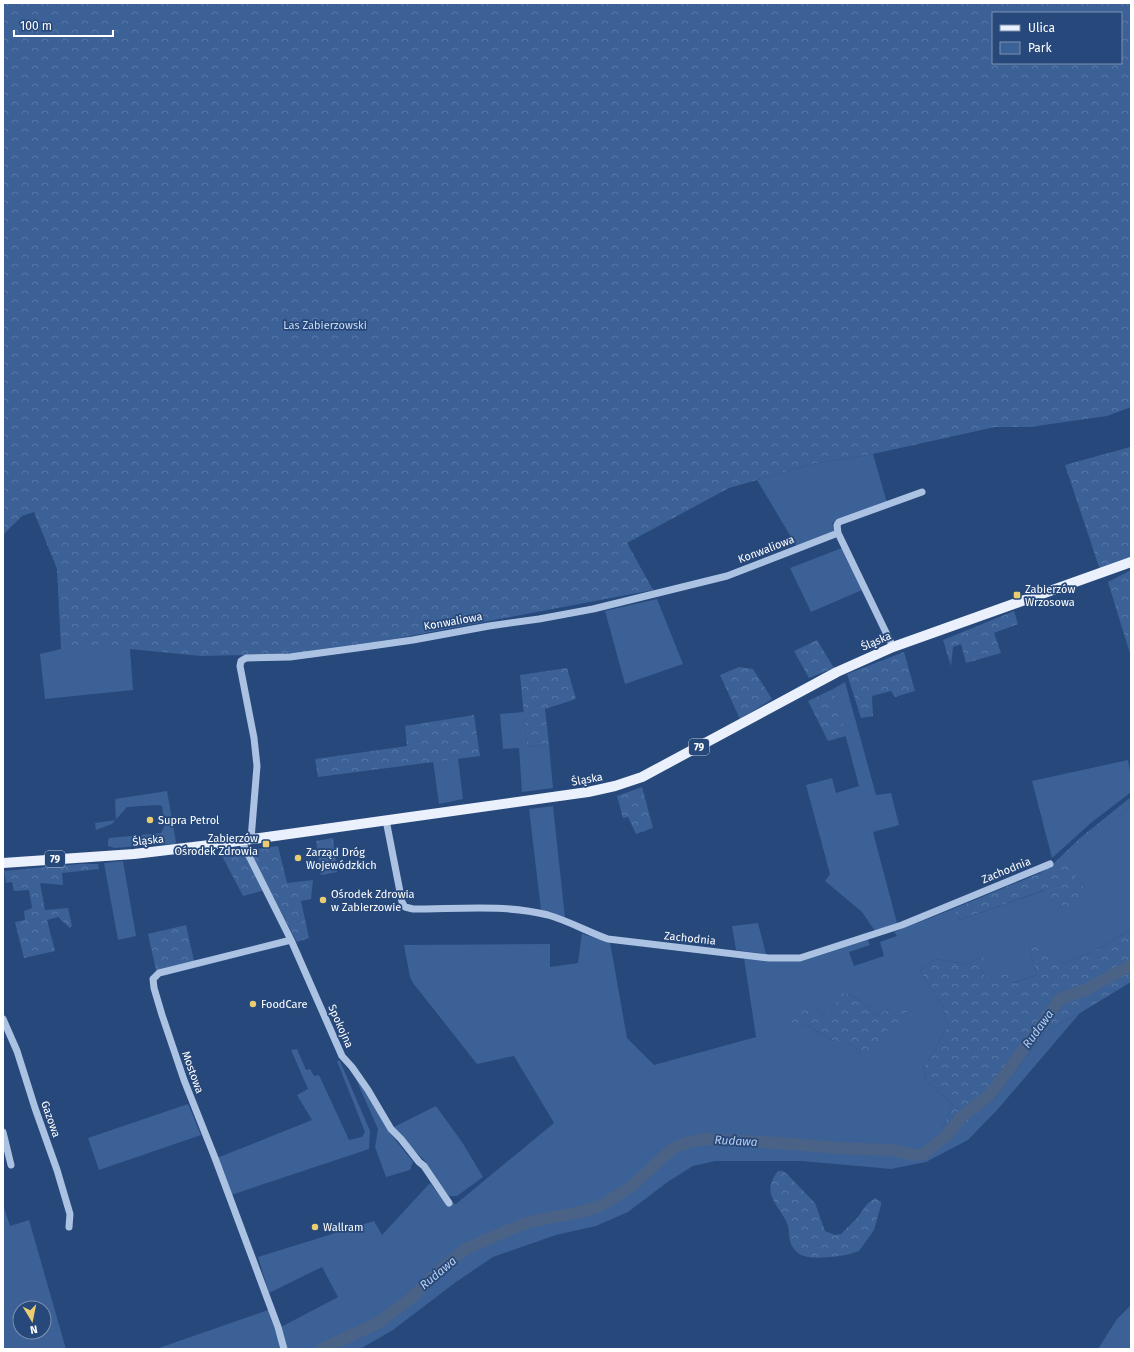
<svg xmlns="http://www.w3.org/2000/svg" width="1134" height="1352" font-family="'Fira Sans',sans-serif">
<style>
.green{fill:#3b6197;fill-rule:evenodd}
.forest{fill:url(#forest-crowns);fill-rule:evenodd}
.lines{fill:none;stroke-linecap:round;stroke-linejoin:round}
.river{stroke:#4a6286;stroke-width:12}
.minor{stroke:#abc2e3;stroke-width:7}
.major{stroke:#eaf0fc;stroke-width:10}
.poi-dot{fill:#ebcd71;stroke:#27487a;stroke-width:1.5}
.labels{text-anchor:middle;stroke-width:3.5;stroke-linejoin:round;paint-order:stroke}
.shield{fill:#27487a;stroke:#bec8d7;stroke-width:1}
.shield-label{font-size:10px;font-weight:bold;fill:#fff}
.park-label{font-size:11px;fill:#cdddf3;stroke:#27487a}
.street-label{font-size:11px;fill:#fff;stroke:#27487a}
.poi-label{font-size:11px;fill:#fff;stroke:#27487a;text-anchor:start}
.water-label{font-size:12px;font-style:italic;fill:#b6cceb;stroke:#27487a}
</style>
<defs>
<pattern id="forest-crowns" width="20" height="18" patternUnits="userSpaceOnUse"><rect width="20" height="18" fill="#3b6197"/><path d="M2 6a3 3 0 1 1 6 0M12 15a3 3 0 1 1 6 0" fill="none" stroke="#5879a7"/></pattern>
</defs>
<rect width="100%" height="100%" fill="#27487a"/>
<!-- green -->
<path class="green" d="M873,454l14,49 -55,20 4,10 -39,14 -40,-67 55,-16z
M842,548l20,42 -51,22 -21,-44z
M657,599l26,65 -58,20 -20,-73z
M61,649h69l3,41 -88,9 -5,-45z
M845,682l31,113 15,-2 8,32 -26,7 24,91 -22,8 -13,-19 -37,-31 5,-7 -24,-89 26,-7 4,15 23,-7 -26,-97z
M524,712l3,35 22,-2 4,43 -31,4 -3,-44 -16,1 -3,-35z
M458,758l5,41 -24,5 -6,-43z
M1128,760l3,16 -1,17 -38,29 -40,36 -20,-77z
M167,791l9,51 -1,2 -24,1 -36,3 -7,-2v-5l1,-3 52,-5 4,-8 -3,-19 -4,-1 -31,2 -15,17 -16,6 -1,-7 21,-3 -1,-21z
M1131,805v124l-38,23 -30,12 -19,-21 -15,5 8,27 -25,8 -26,-5 -5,-9 2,-12 -16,7 -32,-5 -15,12 22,34 6,21 -25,43 4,13 26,23 -11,24 54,-32 51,-67 33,-17 -82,96 -30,31 -42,22 -35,7 -89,-8h-87l-22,5 -24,15 -41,31 -32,14 -40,9 -63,22 -37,25 -63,48 -33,19h-73l-6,-22 57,-30 -16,-30 -53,26 -11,-36 116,-36 8,14 48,-52 15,19 11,2 98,-81 -40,-67 -37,8 -64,-81 -3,-6 -6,-32 146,-1v23l28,-4 4,-30 3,2 25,7 17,96 27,27 102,-28 -12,-79 57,3 66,-23 3,7 -21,7 5,14 30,-10 -4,-14 17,-6 -3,-4 59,-23 7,11 85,-30 17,18 23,-19 -10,-14 -6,-17zM841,993c12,-1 27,13 35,22l16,-8 14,8 -45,36 -17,-10h-10l-30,-17 11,-16 8,7 10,-4z
M553,806l12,112 -24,-8 -12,-101z
M123,861l13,75 -18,4 -14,-77z
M758,923l8,31 -30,-4 -4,-24z
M297,1049l9,21 4,-1 4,7 5,-1 30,65 13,-3 3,-5 -28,-71h3l30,70 -1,18 -138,46 -14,-37 95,-38 -15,-25 11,-6 -17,-39z
M351,1068l39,65 23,29 -3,8 -24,7 -11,-30 3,-18z
M188,1104l13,31 -102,35 -11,-32z
M436,1106l26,36 21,35 -26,19h-8l-6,-7 -19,-29 -32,-32z
M3,1204l7,22 19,-6 37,129h-63zM20,1308h24v24h-24z
M1131,1305v44h-33l19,-30z
M268,1310l14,39h-126z"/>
<!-- forest -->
<path class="forest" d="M3,3h1128v404l-24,9 -77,11h-35l-122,27 -61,10 -83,24 -102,55 26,47 -312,59 -53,5 -87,2 -71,-7h-69l-4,-80 -23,-57 -12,4 -19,19zM993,13h128v50h-128z
M1130,447l1,112 -31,11 -35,-105z
M1131,570v87l-23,-75z
M1014,611l4,13 -24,9 7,20 -35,10 -5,-19 -8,3 -2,19 -8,-26z
M817,640l17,28 -25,10 -15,-27z
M904,652l11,39 -20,6 -4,-6 -19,5 1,20 -12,2 -14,-44z
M739,667l14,2 19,30 -32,20 -20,-44z
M567,668l9,31 -31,10 4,36 -22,2 -7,-72z
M833,689l13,47 -18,5 -20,-40z
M474,715l6,41 -162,21 -3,-18 92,-13 -2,-20z
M642,787l11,41 -17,6 -8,-17 -5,1 -6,-22z
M1131,797v8l-61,53 6,7 -1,10 10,14 -1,6 -11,11 -11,2 -18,-18 -84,30 -7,-11 87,-36 12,-8 28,-27z
M333,838l4,34 -16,3 -5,-34z
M278,846l9,37 26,-3 -2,19 -10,2 8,37 -12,4 -28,-53 -26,7 -22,-42z
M79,864h19l1,5 -37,4 1,12 -23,-2 5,27 23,-2 4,18 -2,2 -12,-11 -11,3 8,31 -31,7 -9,-36 10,-2 -1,-9 8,-3 -3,-18 -15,1 -2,-9 -6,1 -2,-12z
M186,925l8,36 -38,9 -8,-36z
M1131,929v53l-51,31 -33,17 -51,67 -46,40 -8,-8 11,-24 -26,-23 -4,-13 25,-43 -6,-21 -22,-34 15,-12 32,5 16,-7 5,7 -7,5 5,9 17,-10 10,15 24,-8 -8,-27 15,-6 19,22 30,-12z
M840,993c13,-1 28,13 36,22l16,-8 15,4v4l-24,19 -8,19 -14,-2 -17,-10h-10l-30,-17 -11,1 -3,-3 2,-5 18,-9h5l8,7 10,-4z
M778,1171h5l4,3 28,29 10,28 10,4 6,-1 17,-17 9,-13 8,-6 6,4v3l-7,25 -15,21c-11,5 -43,9 -55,5 -5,-1 -11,-7 -13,-12 -3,-6 -1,-15 -4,-21 -6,-14 -22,-26 -15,-42 2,-4 3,-7 6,-10z"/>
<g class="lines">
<!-- river -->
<path class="river" d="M322,1349l56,-26 32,-24 22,-22 32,-27 26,-12 39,-16 56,-11 17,-6 30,-19 40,-37 16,-7 19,-3 71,4 60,5 54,2 22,5 10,-1 24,-20 13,-17 27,-21 8,-9 64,-88 25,-9 46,-25"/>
<!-- minor -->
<path class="minor" d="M838,533l55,114
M386,820l16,82 3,5 8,2c45,0 91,-5 135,6 21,6 40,17 60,24l161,19h31l102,-33 148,-61
M251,839l6,-73 -3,-28 -14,-72 1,-5 5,-3 44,-1 67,-9 56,-8 76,-14 50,-7 54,-10 134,-33 111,-43 -1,-8 2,-3 83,-30
M241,840l50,100 51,116 10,11 16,23 23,39 10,10 18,23 5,4 25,37
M3,1019l14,32 18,57 22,62 13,44 -1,13
M3,1132l8,33
M284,1349l-6,-22 -63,-169 -31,-78 -22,-65 -8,-27 -1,-9 6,-6 132,-33"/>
<!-- major -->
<path class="major" d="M3,863l131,-9 76,-9 378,-53 27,-6 27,-9 195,-105 56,-25 238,-85"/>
</g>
<!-- markers -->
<g class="poi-dot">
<rect x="1013" y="591" width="8" height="8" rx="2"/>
<circle cx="150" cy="820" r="4"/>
<rect x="262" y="840" width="8" height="8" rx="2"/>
<circle cx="298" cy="858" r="4"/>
<circle cx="323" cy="900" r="4"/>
<circle cx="253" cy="1004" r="4"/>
<circle cx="315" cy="1227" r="4"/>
</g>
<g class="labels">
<!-- shield labels -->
<g class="shield">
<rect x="689" y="739" width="20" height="16" rx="3"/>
<rect x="45" y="851" width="20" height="16" rx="3"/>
</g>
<g class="shield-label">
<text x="699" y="751">79</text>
<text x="55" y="863">79</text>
</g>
<!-- park labels -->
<g class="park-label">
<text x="325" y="329">Las Zabierzowski</text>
</g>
<!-- street labels -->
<g class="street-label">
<text transform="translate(766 549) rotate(-21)" y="4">Konwaliowa</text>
<text transform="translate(453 621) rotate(-10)" y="4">Konwaliowa</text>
<text transform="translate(876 641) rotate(-23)" y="4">Śląska</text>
<text transform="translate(587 779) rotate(-10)" y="4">Śląska</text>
<text transform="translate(148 840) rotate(-6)" y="4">Śląska</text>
<text transform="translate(1006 870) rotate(-22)" y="4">Zachodnia</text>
<text transform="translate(690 938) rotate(6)" y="4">Zachodnia</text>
<text transform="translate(341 1026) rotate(66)" y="4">Spokojna</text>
<text transform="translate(193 1072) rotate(70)" y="4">Mostowa</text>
<text transform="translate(51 1119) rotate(71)" y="4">Gazowa</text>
</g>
<!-- poi labels -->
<g class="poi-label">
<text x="1025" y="593">Zabierzów<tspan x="1025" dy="13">Wrzosowa</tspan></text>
<text x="158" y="824">Supra Petrol</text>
<text x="258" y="842" text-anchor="end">Zabierzów<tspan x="258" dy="13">Ośrodek Zdrowia</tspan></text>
<text x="306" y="856">Zarząd Dróg<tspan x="306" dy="13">Wojewódzkich</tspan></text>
<text x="331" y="898">Ośrodek Zdrowia<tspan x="331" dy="13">w Zabierzowie</tspan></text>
<text x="261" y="1008">FoodCare</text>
<text x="323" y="1231">Wallram</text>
</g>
<!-- water labels -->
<g class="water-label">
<text transform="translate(1038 1029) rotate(-54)" y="4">Rudawa</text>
<text transform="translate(736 1141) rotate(3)" y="4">Rudawa</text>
<text transform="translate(438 1273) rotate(-40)" y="4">Rudawa</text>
</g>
</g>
<!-- border -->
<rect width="1134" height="1352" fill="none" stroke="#ffffff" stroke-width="8"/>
<!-- legend -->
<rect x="992" y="12" width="130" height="52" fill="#27487a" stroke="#7d91af"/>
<rect x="1000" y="25" width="20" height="6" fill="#eaf0fc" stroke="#7d91af"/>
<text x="1028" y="32" font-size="12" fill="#ffffff">Ulica</text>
<rect x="1000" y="42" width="20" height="12" fill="#3b6197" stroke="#7d91af"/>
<text x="1028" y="52" font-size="12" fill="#ffffff">Park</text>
<!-- north arrow -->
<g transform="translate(32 1320) rotate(170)"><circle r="19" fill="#27487a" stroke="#7d91af"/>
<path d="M0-3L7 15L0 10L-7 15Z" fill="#ebcd71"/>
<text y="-6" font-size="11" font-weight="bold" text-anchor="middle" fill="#ffffff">N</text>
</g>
<!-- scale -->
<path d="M14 30v6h99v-6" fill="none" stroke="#ffffff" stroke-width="2"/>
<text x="20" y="30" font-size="12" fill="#ffffff" stroke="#27487a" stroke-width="3" paint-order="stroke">100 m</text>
</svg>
